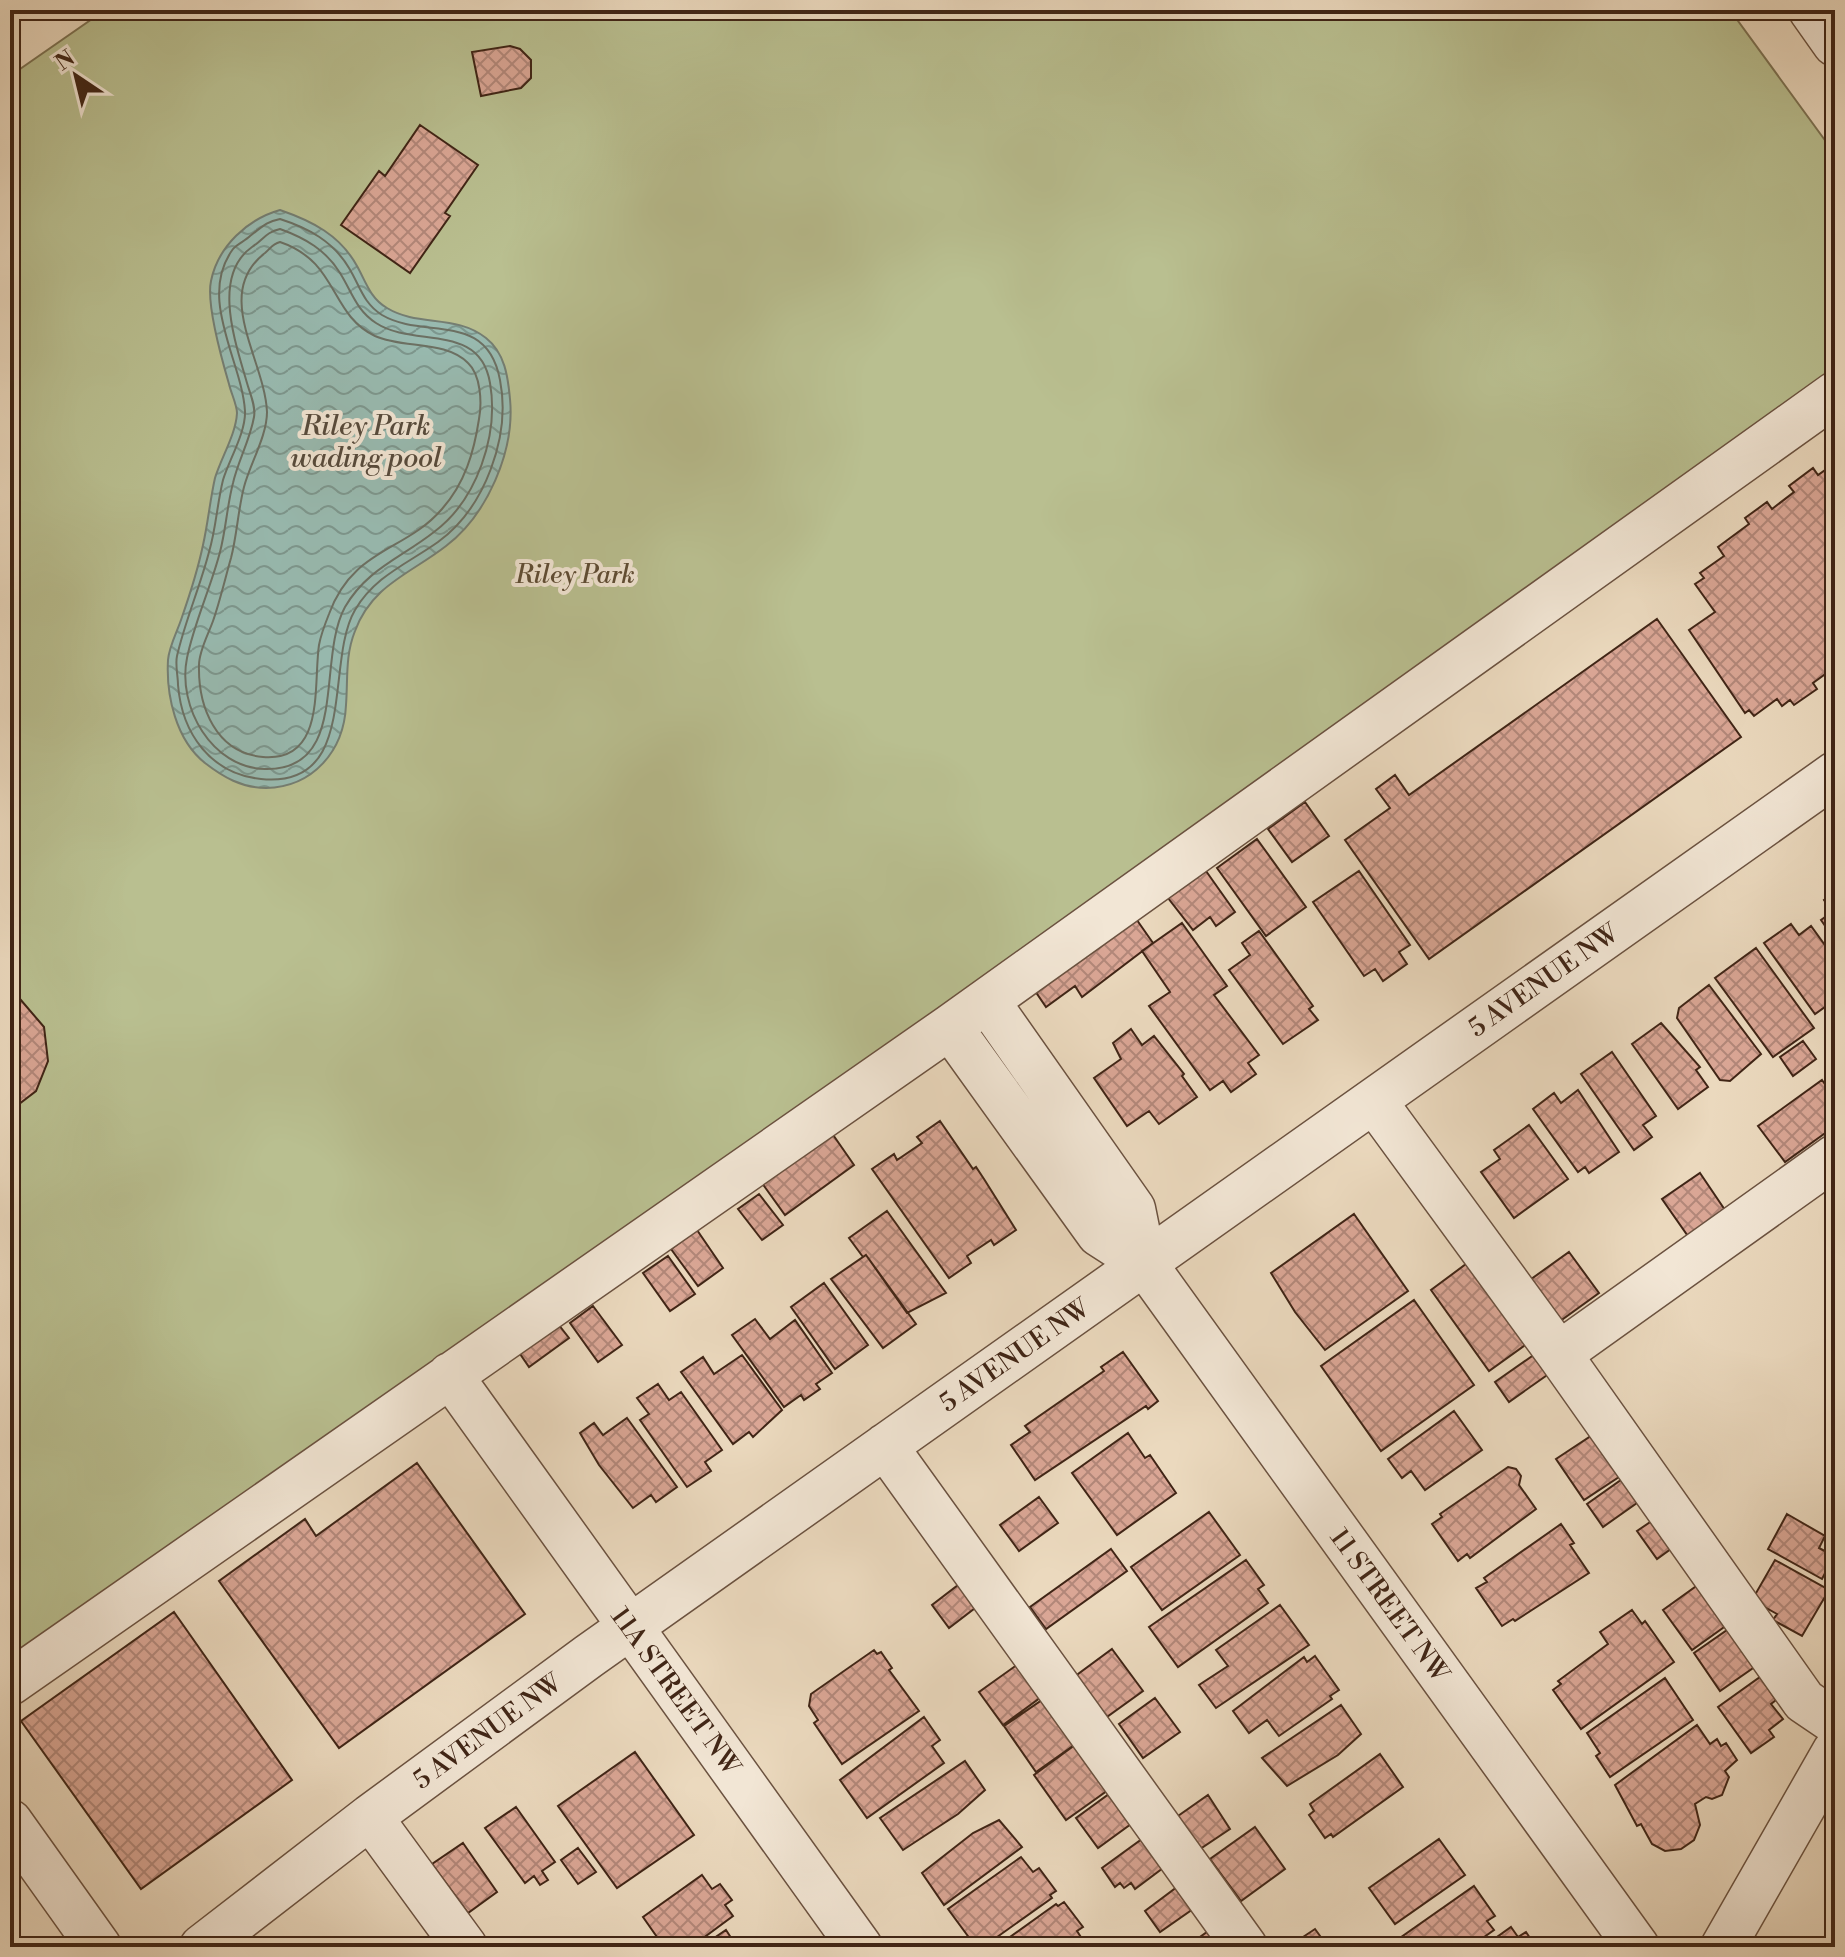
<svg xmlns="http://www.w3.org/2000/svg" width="1845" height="1957" font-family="'Libre Bodoni',serif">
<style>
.green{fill:#b9bf90;stroke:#7c7253;stroke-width:2}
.water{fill:url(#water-waves);stroke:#757e72;stroke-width:2}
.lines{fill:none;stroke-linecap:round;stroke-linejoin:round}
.shore{stroke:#6c7063;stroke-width:2}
.building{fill:url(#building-cross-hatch);stroke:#402516;stroke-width:2}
.minor-casing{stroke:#6b5240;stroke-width:47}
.minor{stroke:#f2e6d5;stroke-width:44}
.labels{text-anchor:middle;stroke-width:8;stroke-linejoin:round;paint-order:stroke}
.park-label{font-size:26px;font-style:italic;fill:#5e4c34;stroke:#f2e6d5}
.street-label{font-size:26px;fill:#402516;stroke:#f2e6d5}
.water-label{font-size:28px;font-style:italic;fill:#564a3c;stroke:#f2e6d5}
</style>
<defs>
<pattern id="water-waves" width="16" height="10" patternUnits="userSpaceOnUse" patternTransform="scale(2)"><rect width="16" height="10" fill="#98bab0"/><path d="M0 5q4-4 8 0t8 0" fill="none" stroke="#7d978e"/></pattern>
<pattern id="building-cross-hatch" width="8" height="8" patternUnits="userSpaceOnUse" patternTransform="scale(2)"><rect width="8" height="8" fill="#daa695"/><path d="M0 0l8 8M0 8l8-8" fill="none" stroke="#b28779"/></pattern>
</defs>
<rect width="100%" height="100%" fill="#ebd9be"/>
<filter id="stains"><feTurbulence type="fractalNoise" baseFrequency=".0025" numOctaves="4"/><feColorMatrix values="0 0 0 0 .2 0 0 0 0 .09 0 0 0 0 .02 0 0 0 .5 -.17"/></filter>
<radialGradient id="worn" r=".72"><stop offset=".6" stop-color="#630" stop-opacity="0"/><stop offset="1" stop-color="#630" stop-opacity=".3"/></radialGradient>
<!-- green -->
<path class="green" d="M105,10h1625l105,144v224l-1825,1285v-1587z"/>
<!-- water -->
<path class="water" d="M280,210c32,11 60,25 77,56 9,16 13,32 30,42 31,19 69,6 99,30 19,15 22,39 24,61 5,52 -23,116 -64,147 -36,28 -74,39 -91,85 -10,25 -7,48 -9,74 -2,46 -33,82 -80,83 -24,0 -43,-11 -61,-25 -29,-23 -39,-67 -37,-103 1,-14 10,-30 14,-43 8,-23 16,-48 21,-72 5,-22 7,-45 12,-67 6,-20 21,-44 22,-65 0,-8 -6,-20 -8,-29 -7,-24 -23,-80 -18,-103 7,-35 37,-62 69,-71z"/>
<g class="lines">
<!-- shore -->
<path class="shore" d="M280,219c28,9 53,22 69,49 11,18 14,35 33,47 42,25 105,-5 118,65 11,56 -15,128 -62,162 -31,22 -63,34 -83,68 -31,53 5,179 -94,169 -50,-5 -79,-45 -83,-94 0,-9 -3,-20 -1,-29 8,-35 23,-69 32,-104 7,-23 8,-48 14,-72 6,-20 23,-48 22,-69 -3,-50 -48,-113 -12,-162 4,-5 12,-8 17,-13 12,-9 15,-14 30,-17z
M280,229c25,9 46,21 60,44 12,19 16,37 36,50 38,25 104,-1 114,60 9,52 -13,117 -56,149 -33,26 -67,37 -89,75 -29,53 5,164 -80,162 -53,-1 -88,-62 -78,-111 7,-35 24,-71 33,-106 6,-23 7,-46 13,-69 5,-22 17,-43 21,-66 2,-11 -4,-23 -7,-34 -11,-39 -36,-107 5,-136 11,-7 14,-15 28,-18z
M280,242c59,20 49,72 95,94 29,13 70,4 93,27 13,12 14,40 11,56 -5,33 -14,64 -37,90 -37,43 -89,39 -113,105 -4,10 -8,20 -10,31 -6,40 7,117 -56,112 -47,-4 -65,-50 -64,-92 0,-14 9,-30 14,-44 7,-20 12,-42 18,-63 6,-23 7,-48 13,-71 6,-23 23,-51 23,-75 -2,-52 -55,-118 -2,-159 6,-5 7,-9 15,-11z"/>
</g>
<!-- building -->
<path class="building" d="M510,46l10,3 11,11v18l-10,10 -40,8 -9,-44z
M420,125l58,40 -33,48 5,3 -40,57 -69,-48 38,-54 6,5z
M1835,463v204l-22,16 4,6 -23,16 -4,-5 -8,6 -5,-7 -23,17 -5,-6 -4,3 -56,-83 26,-18 -20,-28 9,-6 -4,-5 24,-17 -6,-9 31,-23 -4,-6 22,-16 5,7 22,-17 -5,-6 24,-18 5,7z
M1657,619l84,118 -312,222 -84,-119 45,-32 -14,-19 19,-14 14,20z
M1305,802l24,34 -37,26 -24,-33z
M1257,839l49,68 -40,29 -49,-68z
M1206,871l29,41 -19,14 -6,-9 -17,13 -25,-32z
M1359,871l51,74 -11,7 8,12 -24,17 -8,-12 -11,7 -51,-74z
M1835,892v48l-14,-20 11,-8 -8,-12z
M1132,913l21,30 -71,54 -7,-11 -29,21 -15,-22z
M1182,923l45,63 -13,9 45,60 -11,8 8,11 -25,18 -8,-11 -13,9 -61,-84 21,-14 -28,-41z
M1791,924l8,11 12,-9 24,33v48l-3,-5 -17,12 -51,-71z
M1259,931l54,75 -4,3 9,11 -35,24 -54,-74 21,-15 -8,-12z
M1756,948l58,80 -41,29 -58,-79z
M1709,985l52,69 -31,27 -10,-1 -43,-62 2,-10z
M20,999l24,28 4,34 -12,30 -26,20v-99z
M1661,1023l39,44 -4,3 12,17 -30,22 -46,-65z
M1131,1029l11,16 12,-9 30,38 -2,2 15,21 -38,27 -10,-13 -22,15 -33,-48 27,-19 -8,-16z
M1803,1041l13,18 -23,17 -13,-19z
M1612,1052l44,64 -13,9 9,12 -18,13 -53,-76z
M1822,1080l13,18v28l-50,36 -27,-36z
M1578,1090l41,62 -30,21 -4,-6 -7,5 -45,-63 21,-16 7,10z
M940,1121l33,48 3,-2 8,12 32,51 -22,15 -3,-5 -24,16 4,7 -22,15 -77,-109 22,-15 3,6 25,-17 -5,-6z
M1529,1125l39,54 -54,39 -33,-46 19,-13 -6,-9z
M829,1129l25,36 -69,50 -26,-36z
M1700,1173l27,40 -37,26 -28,-40z
M759,1194l24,31 -21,15 -24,-31z
M887,1211l59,82 -39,20 -41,-58 -3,2 -14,-19z
M1354,1214l54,77 -83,59 -30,-38 -24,-39z
M697,1230l26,38 -25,18 -27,-37z
M1569,1252l30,41 -43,31 -29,-42z
M866,1255l50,69 -33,24 -52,-69z
M668,1256l27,38 -25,17 -27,-38z
M1470,1261l58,82 -39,28 -58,-81z
M824,1283l44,62 -33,24 -44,-62z
M1414,1300l60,85 -93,66 -60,-85z
M593,1306l29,39 -24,17 -28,-39z
M755,1319l15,20 25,-19 37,53 -16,11 4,5 -16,11 -3,-5 -17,12 -52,-72z
M555,1320l14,18 -40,29 -13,-19z
M1123,1352l35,49 -10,8 -2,-3 -111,74 -24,-35 19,-13 -5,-6 79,-55 -3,-4z
M1535,1354l15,19 -41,29 -14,-20z
M742,1355l40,55 -29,27 -4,-5 -16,12 -52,-72 22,-15 11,17z
M658,1384l11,16 12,-8 41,58 -17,12 6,9 -24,16 -47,-67 9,-6 -12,-16z
M1454,1411l28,39 -57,40 -14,-19 -9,7 -14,-19z
M627,1418l50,69 -21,15 -5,-7 -18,13 -34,-43 -19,-32 14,-10 9,12z
M1128,1433l17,25 5,-3 26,38 -59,42 -45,-62z
M1594,1434l28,41 -38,25 -28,-41z
M417,1463l108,151 -186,134 -120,-167 86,-62 11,17z
M1508,1467l8,2 5,7 -2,9 17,24 -66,49 -3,-4 -9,7 -26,-37 10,-7 -2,-3z
M1628,1475l16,23 -41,29 -16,-23z
M1039,1497l19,26 -39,28 -19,-26z
M1209,1512l31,43 -78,55 -31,-43z
M1787,1514l38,22 -6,12 15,8 -12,23 -54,-30z
M1659,1516l20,27 -22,16 -20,-28z
M1561,1524l13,19 -4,2 19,28 -74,48 -2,-2 -11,7 -26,-38 11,-6 -3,-4z
M1111,1549l16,22 -81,58 -16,-22z
M1246,1560l18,25 -6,4 10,14 -90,64 -29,-40z
M1775,1560l54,30 -27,46 -29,-16 4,-6 -25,-14z
M962,1582l17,23 -30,23 -17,-23z
M1702,1582l25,43 -35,25 -29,-40z
M1280,1605l29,40 -93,63 -17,-23 29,-19 -12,-16z
M1632,1610l10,14 3,-3 29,41 -93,67 -28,-39 8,-6 -3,-3 50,-37 -8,-12z
M174,1612l118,168 -151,109 -120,-168z
M1730,1628l26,38 -36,25 -26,-38z
M1112,1649l31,42 -39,28 -30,-42z
M874,1650l3,4 4,-2 11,16 -3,2 30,41 -77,53 -28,-41 4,-3 -9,-14 2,-12z
M1315,1656l24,34 -9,6 2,3 -53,37 -12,-16 -18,13 -16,-22 71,-54 3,5z
M1021,1662l23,33 -41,30 -24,-33z
M1760,1677l16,23 -5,4 12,15 -14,11 5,7 -23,16 -33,-46z
M1665,1678l28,42 -83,57 -14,-21 4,-3 -13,-20z
M1045,1698l32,45 -41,29 -32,-46z
M1155,1698l25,34 -37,26 -24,-34z
M1341,1705l20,29 -23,21 -51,31 -25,-28z
M924,1717l16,23 -8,6 12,17 -77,55 -27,-38z
M1697,1725l13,19 7,-5 4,7 5,-3 11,17 -12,11 4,6 -7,18 -10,4 -6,-2 -11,7 5,21 -6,15 -13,9 -16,2 -13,-7 -11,-20 -4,2 -22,-41z
M1079,1742l32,46 -45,32 -32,-45z
M635,1752l59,83 -77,53 -59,-82z
M1380,1754l23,33 -70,50 -2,-3 -6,4 -16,-23 5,-4 -4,-7z
M965,1761l20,29 -27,24 -55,36 -23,-32z
M1109,1794l22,30 -33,24 -22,-30z
M1208,1795l22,34 -30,20 -22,-33z
M516,1807l39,55 -13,9 6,9 -8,5 -6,-9 -9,7 -40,-55z
M999,1820l23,27 -78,58 -22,-32 51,-40z
M1255,1827l30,42 -44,32 -31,-42z
M1142,1839l21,29 -28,21 -4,-6 -7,5 -4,-5 -5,4 -13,-19z
M1439,1839l26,36 -70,49 -26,-36z
M463,1843l34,49 -29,21 -36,-49z
M578,1848l18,24 -18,12 -17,-24z
M1021,1857l12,15 6,-4 17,23 -6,4 2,3 -69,49h-7l-28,-38z
M702,1875l10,14 8,-5 12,16 -7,5 8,11 -42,31 -5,-8 -11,8h-11l-21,-30z
M1474,1886l21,30 -8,5 7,9 -24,17h-83z
M1177,1887l16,22 -33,23 -15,-21z
M1064,1902l19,25 -6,4 9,14 -3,2h-87l60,-43 2,2z
M1835,1912v25l-8,-10z
M1511,1927l7,10 8,-5 10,15h-53z
M1315,1929l13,18h-40z
M726,1930l11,17h-36z
M1207,1932l11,15h-32z
M1826,1936l9,1v10h-21z
M335,1939l6,8h-17z"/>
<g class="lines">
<!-- minor casing -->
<g class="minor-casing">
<path id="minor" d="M1811,10l24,34
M987,1001l146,208 11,54
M950,1027l149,207 45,29 493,684
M1374,1101l185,253 245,347 31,21
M1559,1354l276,-197
M450,1375l410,572
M885,1446l360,501
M10,1683l940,-656 885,-633
M370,1817l95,130
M10,1822l89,125
M202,1947l168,-130 219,-161 1246,-882
M1723,1947l112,-196"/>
</g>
<!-- minor -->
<use href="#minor" class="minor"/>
</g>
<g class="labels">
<!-- park labels -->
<g class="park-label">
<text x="575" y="583">Riley Park</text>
</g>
<!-- street labels -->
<g class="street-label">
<text transform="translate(1543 980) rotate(-35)" y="9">5 AVENUE NW</text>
<text transform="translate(1014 1355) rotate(-35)" y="9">5 AVENUE NW</text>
<text transform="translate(1390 1605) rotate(54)" y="9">11 STREET NW</text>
<text transform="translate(676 1691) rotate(54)" y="9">11A STREET NW</text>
<text transform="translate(487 1731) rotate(-36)" y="9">5 AVENUE NW</text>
</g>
<!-- water labels -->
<g class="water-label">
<text x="366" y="435">Riley Park<tspan x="366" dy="32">wading pool</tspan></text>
</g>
</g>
<!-- margin -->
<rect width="1845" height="1957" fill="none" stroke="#ebd9be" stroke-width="40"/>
<rect x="12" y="12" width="1821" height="1933" fill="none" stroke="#402516" stroke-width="4"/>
<rect x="20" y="20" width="1805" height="1917" fill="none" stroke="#402516" stroke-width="2"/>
<!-- north arrow -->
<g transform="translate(76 76) rotate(325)" stroke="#f2e6d5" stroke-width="6" paint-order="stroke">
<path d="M0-6L14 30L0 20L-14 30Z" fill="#402516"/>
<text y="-12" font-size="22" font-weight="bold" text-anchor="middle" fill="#402516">N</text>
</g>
<rect width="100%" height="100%" filter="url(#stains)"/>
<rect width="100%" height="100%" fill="url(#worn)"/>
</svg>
